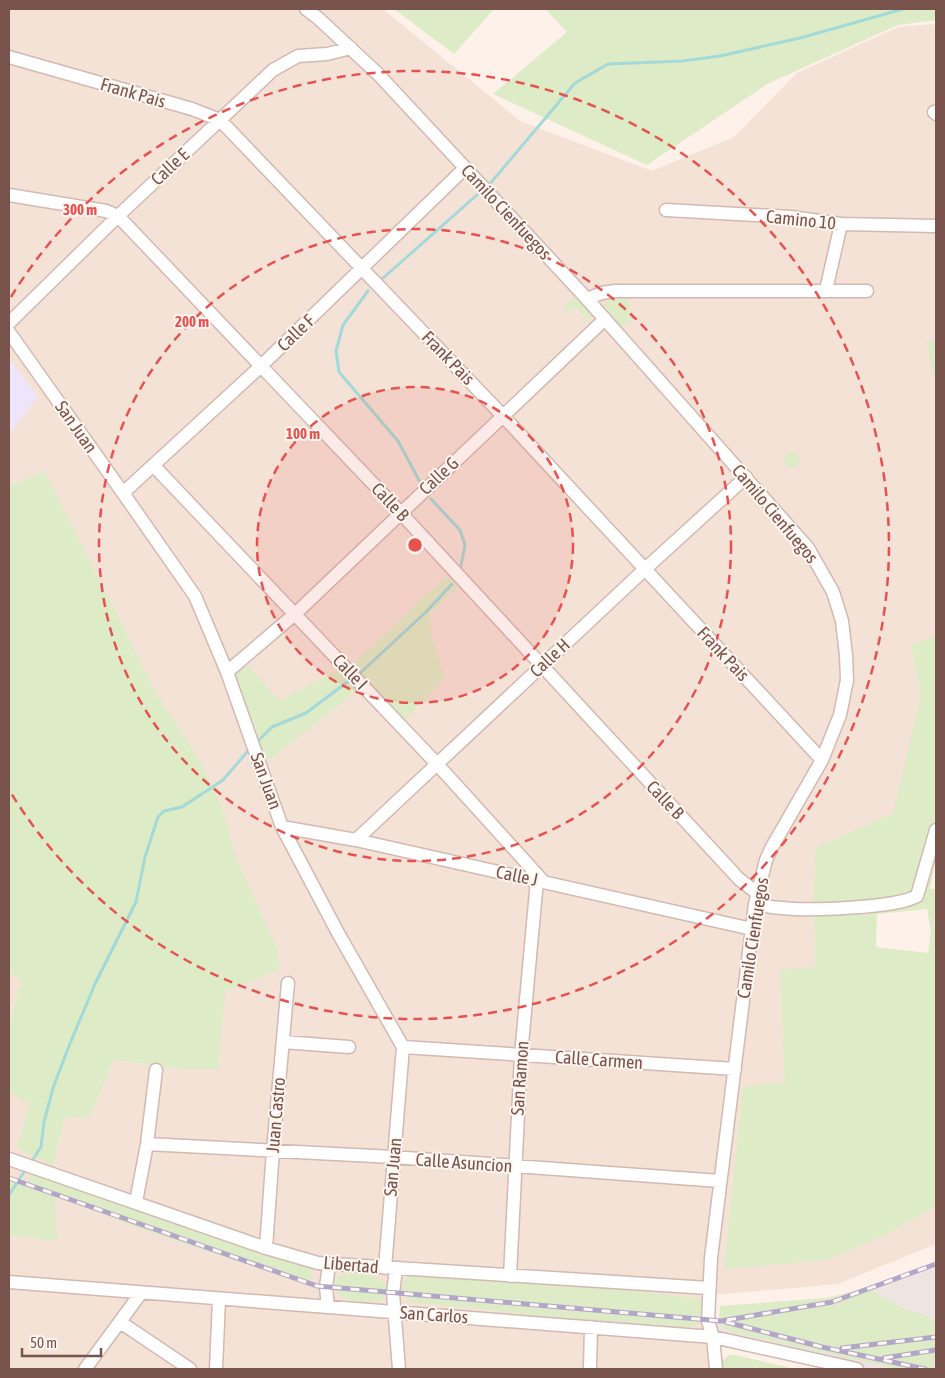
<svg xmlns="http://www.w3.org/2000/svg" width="945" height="1378" font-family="'Asap Condensed',sans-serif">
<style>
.residential{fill:#f5e2d7}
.industrial{fill:#eee5e2}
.education{fill:#eee5fa}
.green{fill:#ddebc7;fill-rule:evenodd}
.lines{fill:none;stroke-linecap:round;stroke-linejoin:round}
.stream{stroke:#a3d9d7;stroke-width:3}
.minor-casing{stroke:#d2b9b1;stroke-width:15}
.minor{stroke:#fff;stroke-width:12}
.rail-casing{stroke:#b1a6c8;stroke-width:5}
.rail{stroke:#fff6f0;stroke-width:3;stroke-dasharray:9;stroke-linecap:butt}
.ring{fill:none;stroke:#e7514e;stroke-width:2.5;stroke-dasharray:9 6}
.labels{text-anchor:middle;stroke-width:4;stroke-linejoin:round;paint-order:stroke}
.street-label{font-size:18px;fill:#78534c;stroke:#fff6f0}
.centre{fill:#e7514e;stroke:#fff6f0;stroke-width:2.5}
.ring-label{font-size:15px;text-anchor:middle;font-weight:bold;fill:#e7514e;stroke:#fff6f0;stroke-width:4;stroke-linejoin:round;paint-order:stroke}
</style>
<rect width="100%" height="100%" fill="#fdf1e9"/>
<!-- residential -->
<path class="residential" d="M9,9h374l137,112 132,50 82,-34 63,-64 101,-46 38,-3v320l-9,1 9,43v248l-25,10 10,50 -54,265 69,32v251l-98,40 -125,11 4,74h-708v-277l55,27 26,-3 24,-56 66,9 45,-79 52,-42 -42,-93 -14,-50 -23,-48 -45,-69 -30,-63 -79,-153 -24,10 -11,1z
M9,973l12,6 -12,50z"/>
<!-- industrial -->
<path class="industrial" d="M936,1264v105h-79l-144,-32 -5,-16 124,-19z"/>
<!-- education -->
<path class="education" d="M9,358l29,39 -29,37z"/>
<!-- green -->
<path class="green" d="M394,9h100l-40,45z
M545,9h391v11l-38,5 -129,58 -122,82 -154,-71 74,-62z
M576,296l16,17 -1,8 -8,1 -2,-2 4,-3 -9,-10 -7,5 -5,-6z
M629,297l1,22 -9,9 -16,-19 -1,-5c7,-7 16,-7 25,-7z
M926,341h10v47z
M784 460a8 8 0 1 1 16 0a8 8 0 1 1-16 0Z
M44,471l79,154 30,63 45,69 23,48 14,50 42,93 2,22 -54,21 -7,78h-38l-66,-9 -24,56 -26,3 -11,46 -36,-17 13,-44 -21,-12v-63l12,-50 -12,-6v-490l11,-1z
M447,575l10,12 -28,28 3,23 13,40 -41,43 -52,-56z
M936,636v224l-6,29h6v314l-5,6 -47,27 -58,24 -102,9 19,-182 42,-6 -5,-111 35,-3v-27l-2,-32 3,-60 77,-35 28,-117 -10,-51zM927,909l4,24 -3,20 -52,-6 1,-33z
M248,665l31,36 63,-33 19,19 -94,75 -14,-41 -5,-8 -15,-39z
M34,1173l273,92 4,5 1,9 -4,3c-87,-24 -170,-53 -253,-86l2,45 -48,-6v-55l30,11 -16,-7z
M353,1272c17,3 43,5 29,29 -19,2 -41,4 -50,-16l6,-9z
M408,1275l218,15 75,9 1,25 -13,3 -137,-10 -141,-15 -10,-9 2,-11z
M867,1288l38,21 23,7 8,8v31l-4,14h-35l-162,-36 -12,-4 -4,-9 1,-14 106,-8z
M730,1355h5l60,14h-75l1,-8z"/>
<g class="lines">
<!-- stream -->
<path class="stream" d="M488,186l87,-103 33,-19 74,-3 38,-5 80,-18 103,-29
M382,279l96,-85
M368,291l-25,34 -7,26 3,21 59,69 23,43
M431,499l29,31 5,15 -5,26
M358,675l68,-63 26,-28
M256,743l16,-16 34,-14 44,-33
M30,1164l11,-17 3,-25 9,-34 16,-42 26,-62 41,-82 9,-45 13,-40 6,-6 18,-4 41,-27 24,-28
M9,1195l17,-26"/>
<!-- minor casing -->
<g class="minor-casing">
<path id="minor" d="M306,9l12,9 60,56 209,225 221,249 25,44 9,29 4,34 1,25 -7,35 -18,45 -50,87 -6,13 -11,44 -44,354 -3,63 5,16 3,32
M9,57l183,52 28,11 283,296 319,344
M934,112l2,2
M9,195l97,16 12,5 282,296 339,367 18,14
M666,210l125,7 50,7 95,2
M826,290l15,-66
M587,299l15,-6 13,-2h252
M9,323l109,-107 155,-146 25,-14 29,-2 24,-6
M9,332l114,161 72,103 32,76 55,155 56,106 65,114 -18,221
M153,465l284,299 106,117
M123,493l138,-127 204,-198
M227,672l68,-58 310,-295
M282,827l74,13 396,89
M356,840l288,-270 102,-93
M755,904c9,2 18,4 27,4 26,3 114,0 135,-12l19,-66
M283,1042l66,5
M403,1047l332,22
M147,1144l246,13 327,24
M9,1159l257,89 52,15 391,25
M136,1202l11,-58 9,-74
M266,1248l7,-98 15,-167
M396,1269l-3,24 6,76
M510,1276l11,-221 16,-175
M9,1282l704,55 144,32
M328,1307l-2,-20 3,-22
M120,1322l70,47
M85,1369l56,-76
M216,1369l3,-70
M590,1369l1,-42"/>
</g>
<!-- minor -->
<use href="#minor" class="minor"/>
<!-- rail casing -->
<g class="rail-casing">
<path id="rail" d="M9,1178l308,108 404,35 111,-19 104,-38
M726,1322l96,25 103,22
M842,1348l94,-11
M884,1358l52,-8"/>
</g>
<!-- rail -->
<use href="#rail" class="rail"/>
</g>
<!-- distance rings -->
<circle cx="415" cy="545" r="158" fill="#e7514e" fill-opacity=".12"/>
<g class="ring">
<circle cx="415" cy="545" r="158"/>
<circle cx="415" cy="545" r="316"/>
<path d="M11 297A474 474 0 1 1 11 793"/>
</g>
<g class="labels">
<!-- street labels -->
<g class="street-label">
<text transform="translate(133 93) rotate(16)" y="6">Frank Pais</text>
<text transform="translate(170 167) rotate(-43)" y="6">Calle E</text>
<text transform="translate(506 212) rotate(47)" y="6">Camilo Cienfuegos</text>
<text transform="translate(801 220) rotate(6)" y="6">Camino 10</text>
<text transform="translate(296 333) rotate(-44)" y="6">Calle F</text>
<text transform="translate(448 358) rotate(46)" y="6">Frank Pais</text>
<text transform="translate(76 427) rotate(55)" y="6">San Juan</text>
<text transform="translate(439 476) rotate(-43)" y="6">Calle G</text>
<text transform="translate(390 502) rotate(47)" y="6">Calle B</text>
<text transform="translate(775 514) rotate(50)" y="6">Camilo Cienfuegos</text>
<text transform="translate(723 654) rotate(47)" y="6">Frank Pais</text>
<text transform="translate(550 658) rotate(-43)" y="6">Calle H</text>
<text transform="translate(350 672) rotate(46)" y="6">Calle I</text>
<text transform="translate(266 781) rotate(70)" y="6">San Juan</text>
<text transform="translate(665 800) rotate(47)" y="6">Calle B</text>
<text transform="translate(517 876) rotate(12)" y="6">Calle J</text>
<text transform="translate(753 938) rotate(-81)" y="6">Camilo Cienfuegos</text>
<text transform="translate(599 1060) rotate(4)" y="6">Calle Carmen</text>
<text transform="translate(520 1078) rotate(-86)" y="6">San Ramon</text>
<text transform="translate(276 1115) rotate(-85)" y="6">Juan Castro</text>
<text transform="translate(464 1163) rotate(4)" y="6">Calle Asuncion</text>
<text transform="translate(393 1167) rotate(-85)" y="6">San Juan</text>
<text transform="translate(351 1265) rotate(5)" y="6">Libertad</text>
<text transform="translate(434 1315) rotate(4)" y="6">San Carlos</text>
</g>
</g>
<circle cx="415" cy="545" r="8" class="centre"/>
<g class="ring-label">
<text x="80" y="215">300 m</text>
<text x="192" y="327">200 m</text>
<text x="303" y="439">100 m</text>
</g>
<!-- border -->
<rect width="945" height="1378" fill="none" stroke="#78534c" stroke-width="20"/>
<!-- scale -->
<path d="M22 1348v8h79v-8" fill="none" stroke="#78534c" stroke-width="2.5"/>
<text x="30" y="1348" font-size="15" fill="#78534c" stroke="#fff6f0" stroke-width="4" paint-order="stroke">50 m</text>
</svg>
